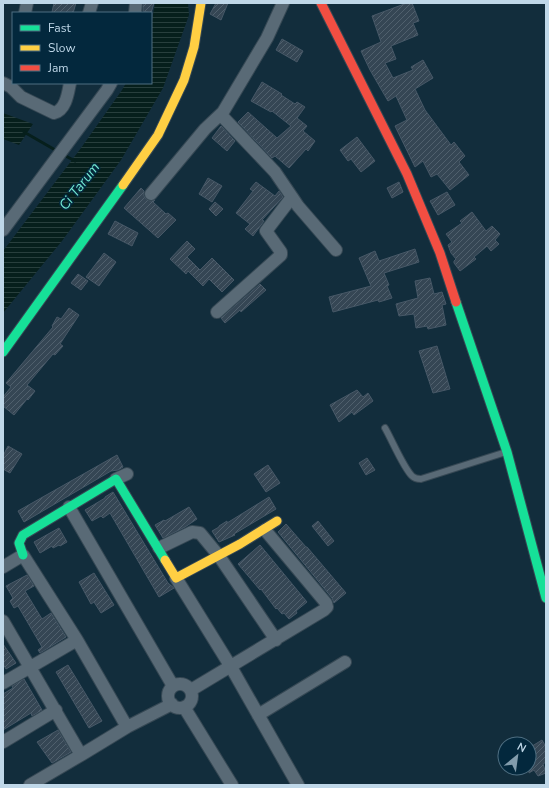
<svg xmlns="http://www.w3.org/2000/svg" width="549" height="788" font-family="'Nunito Sans',sans-serif">
<style>
.water{fill:url(#water-rules)}
.lines{fill:none;stroke-linecap:round;stroke-linejoin:round}
.stream{stroke:#061f1c;stroke-width:3}
.building{fill:url(#building-hatch);stroke:#475867}
.lane-casing{stroke:#364854;stroke-width:8}
.street-casing{stroke:#364854;stroke-width:14}
.fast-casing{stroke:#364854;stroke-width:11}
.slow-casing{stroke:#364854;stroke-width:11}
.jam-casing{stroke:#364854;stroke-width:11}
.lane{stroke:#596a76;stroke-width:6}
.street{stroke:#596a76;stroke-width:12}
.fast{stroke:#16e098;stroke-width:9}
.slow{stroke:#ffcf43;stroke-width:9}
.jam{stroke:#f24e42;stroke-width:9}
.labels{text-anchor:middle;stroke-width:3;stroke-linejoin:round;paint-order:stroke}
.water-label{font-size:14px;font-style:italic;fill:#74e9d2;stroke:#03283d}
</style>
<defs>
<pattern id="water-rules" width="6" height="5" patternUnits="userSpaceOnUse"><rect width="6" height="5" fill="#061f1c"/><path d="M0 2.5h6" fill="none" stroke="#283f3d"/></pattern>
<pattern id="building-hatch" width="6" height="6" patternUnits="userSpaceOnUse"><rect width="6" height="6" fill="#354654"/><path d="M-1 1l2-2M0 6l6-6M5 7l2-2" fill="none" stroke="#50606d"/></pattern>
</defs>
<rect width="100%" height="100%" fill="#122d3c"/>
<!-- water -->
<path class="water" d="M155,3h33l1,12 -26,73 -42,72 -59,81 -59,72v-62l78,-103 41,-58 4,-7h25v-57z
M3,113l30,11 -14,21 -16,-6z"/>
<g class="lines">
<!-- stream -->
<path class="stream" d="M24,132l33,19
M62,154l13,7"/>
</g>
<!-- building -->
<path class="building" d="M54,3h22l-3,10h-16l-5,-1z
M143,3h11l-3,10 -8,-2z
M216,3h12l-7,17 -11,-6z
M407,3h5l7,18 -6,2 5,12 -27,11 5,13 -11,4 8,15 20,-8 -2,-3 12,-7 10,18 -18,11 10,21 26,35 3,-3 11,14 -6,6 10,13 -19,15 -13,-16 -6,3 -8,-16 -8,6 -20,-41 12,-6 -11,-24 -8,5 -18,-31 -9,-19 20,-9 -9,-26z
M282,39l21,12 -6,11 -21,-12z
M262,82l20,12 -1,1 14,9 2,-2 8,5 -8,11 10,8 -4,5 12,10 -7,10 -2,-2 -17,19 -14,-12 -3,2 -34,-36 10,-10 29,26 14,-12 -19,-15 -1,1 -20,-11z
M221,126l14,15 -8,10 -15,-13z
M357,137l18,24 -14,11 -10,-13 -3,2 -8,-11z
M208,178l14,8 -10,16 -13,-8z
M256,182l19,14 4,-5 4,6 -21,23 2,1 -11,15 -8,-7 5,-5 -14,-11 17,-22 -3,-2z
M399,182l4,10 -11,6 -5,-10z
M141,188l3,3v5l2,3 4,2 5,-1 -2,2 13,12 2,-1 8,7 -18,18 -34,-30z
M447,192l8,13 -17,10 -8,-14z
M215,202l8,7 -7,7 -7,-7z
M472,212l14,19 6,-5 8,8 -5,6 4,4 -8,7 -4,-5 -13,11 2,2 -16,12 -6,-8v-2l2,-2 -5,-6 -3,-8 4,-3 -6,-8 16,-11 -2,-2z
M115,221l23,12 -6,13 -24,-12z
M187,241l8,8 -8,8 13,13 12,-12 22,22 -12,12 -13,-13 -6,7 -15,-15 -2,3 -16,-15z
M415,249l4,13 -35,11 5,12 -2,1 5,12 -13,4 -1,-2 -45,12 -4,-15 42,-11 -12,-28 16,-7 4,10z
M104,253l12,9 -17,24 -13,-9z
M78,274l10,7 -7,9 -10,-7z
M430,278l4,16 8,-2 4,12 -4,1 4,20 -18,4 -1,-3 -11,2 -2,-14 -15,2 -3,-12 22,-6 -3,-17z
M260,284l6,6 -25,22 -1,-2 -15,13 -4,-5z
M69,308l10,7 -19,29 3,2 -8,9 -2,-1 -26,31 8,6 -7,9 -1,-1 -13,16 -11,-9v-9l8,-10 -5,-4 47,-56 -1,-1 5,-9 4,2z
M437,346l13,43 -17,4 -14,-42z
M357,390l6,7 5,-4 5,8 -19,14 -2,-3 -13,10 -9,-17z
M8,446l14,8 -12,19 -7,-4v-13z
M117,455l6,12 -5,3 -7,1 -87,51 -6,-11z
M367,458l8,12 -9,5 -7,-12z
M268,465l12,18 -14,9 -12,-18z
M113,492l55,91 6,5 -15,9 -49,-84 -7,5 -2,-2 -9,5 -7,-11 20,-12v-1z
M269,497l7,12 -42,25 1,1 -16,7 -7,-11 7,-4v-1l8,-5v2z
M189,507l8,12 -12,8 -22,11 -8,-13 9,-5 1,1z
M318,521l16,20 -6,5 -16,-20z
M286,524l20,23h1l39,46 -12,10 -2,-5 -54,-66z
M59,528l8,14 -7,4 -1,-1 -6,3 -1,-2 -12,7 -6,-11z
M260,545l47,57 -11,9 1,2 -8,6 -5,-6 -2,1 -5,-6 -1,1 -15,-20 -1,1 -22,-26z
M94,573l20,32 -13,8 -7,-11 -3,2 -12,-22z
M27,575l7,11 -9,5 17,28 9,-6 15,24 -26,16 -2,-3 4,-3 -24,-41 -4,2 -4,-7 3,-3 -7,-12z
M3,644l13,19 -10,6 -3,-5z
M68,665l34,56 -13,7 -33,-56z
M24,679l18,31 -10,6 -1,-3 -28,17v-36l10,-6 -1,-2z
M58,730l13,22 -19,11 -15,-21z
M542,740l4,7v15l-3,2 3,9 -8,3 -4,-6 -5,3v-25z"/>
<g class="lines">
<!-- lane casing -->
<g class="lane-casing">
<path id="lane" d="M385,428c7,12 18,39 27,48 3,3 6,3 9,3l85,-27"/>
</g>
<!-- street casing -->
<g class="street-casing">
<path id="street" d="M25,13l2,-10
M89,13l3,-10
M135,13l1,-10
M3,83l8,4 10,10 33,16c12,-3 14,-20 16,-30
M151,194l54,-65 18,-17 44,-74 16,-35
M292,197l6,9 38,44
M3,230l104,-140 4,-7
M217,312l64,-57v-3l-15,-21 26,-34 -17,-25 -54,-57
M116,479l11,-5
M69,507l104,179
M159,548l33,-16 8,1 19,23 57,84
M3,567l20,-12 54,85 50,87
M176,578l55,89 67,118
M3,621l78,134 46,-28 45,-23
M3,683l74,-43
M168 696a12 12 0 1 1 24 0a12 12 0 1 1-24 0Z
M191,690l133,-80 3,-3 -1,-4 -61,-73
M184,707l48,78
M258,715l87,-53
M3,742l53,-32
M30,785l51,-30"/>
</g>
<!-- fast casing -->
<g class="fast-casing">
<path id="fast" d="M456,302l51,150 39,146
M3,352l120,-167
M23,555l-4,-12 4,-8 93,-56 49,81"/>
</g>
<!-- slow casing -->
<g class="slow-casing">
<path id="slow" d="M123,185l35,-50 26,-55 10,-33 7,-44
M165,560l11,18 64,-34 37,-23"/>
</g>
<!-- jam casing -->
<g class="jam-casing">
<path id="jam" d="M321,3l86,171 33,79 16,49"/>
</g>
<!-- lane -->
<use href="#lane" class="lane"/>
<!-- street -->
<use href="#street" class="street"/>
<!-- fast -->
<use href="#fast" class="fast"/>
<!-- slow -->
<use href="#slow" class="slow"/>
<!-- jam -->
<use href="#jam" class="jam"/>
</g>
<g class="labels">
<!-- water labels -->
<g class="water-label">
<text transform="translate(79 186) rotate(-52)" y="5">Ci Tarum</text>
</g>
</g>
<!-- border -->
<rect width="549" height="788" fill="none" stroke="#bfd7e8" stroke-width="8"/>
<!-- legend -->
<rect x="12" y="12" width="140" height="72" fill="#03283d" stroke="#4e6e81"/>
<rect x="20" y="25" width="20" height="6" fill="#16e098" stroke="#4e6e81"/>
<text x="48" y="32" font-size="12" fill="#bfd7e8">Fast</text>
<rect x="20" y="45" width="20" height="6" fill="#ffcf43" stroke="#4e6e81"/>
<text x="48" y="52" font-size="12" fill="#bfd7e8">Slow</text>
<rect x="20" y="65" width="20" height="6" fill="#f24e42" stroke="#4e6e81"/>
<text x="48" y="72" font-size="12" fill="#bfd7e8">Jam</text>
<!-- north arrow -->
<g transform="translate(517 756) rotate(29)"><circle r="19" fill="#03283d" stroke="#4e6e81"/>
<path d="M0-3L7 15L0 10L-7 15Z" fill="#829cac"/>
<text y="-6" font-size="11" font-weight="bold" text-anchor="middle" fill="#bfd7e8">N</text>
</g>
</svg>
